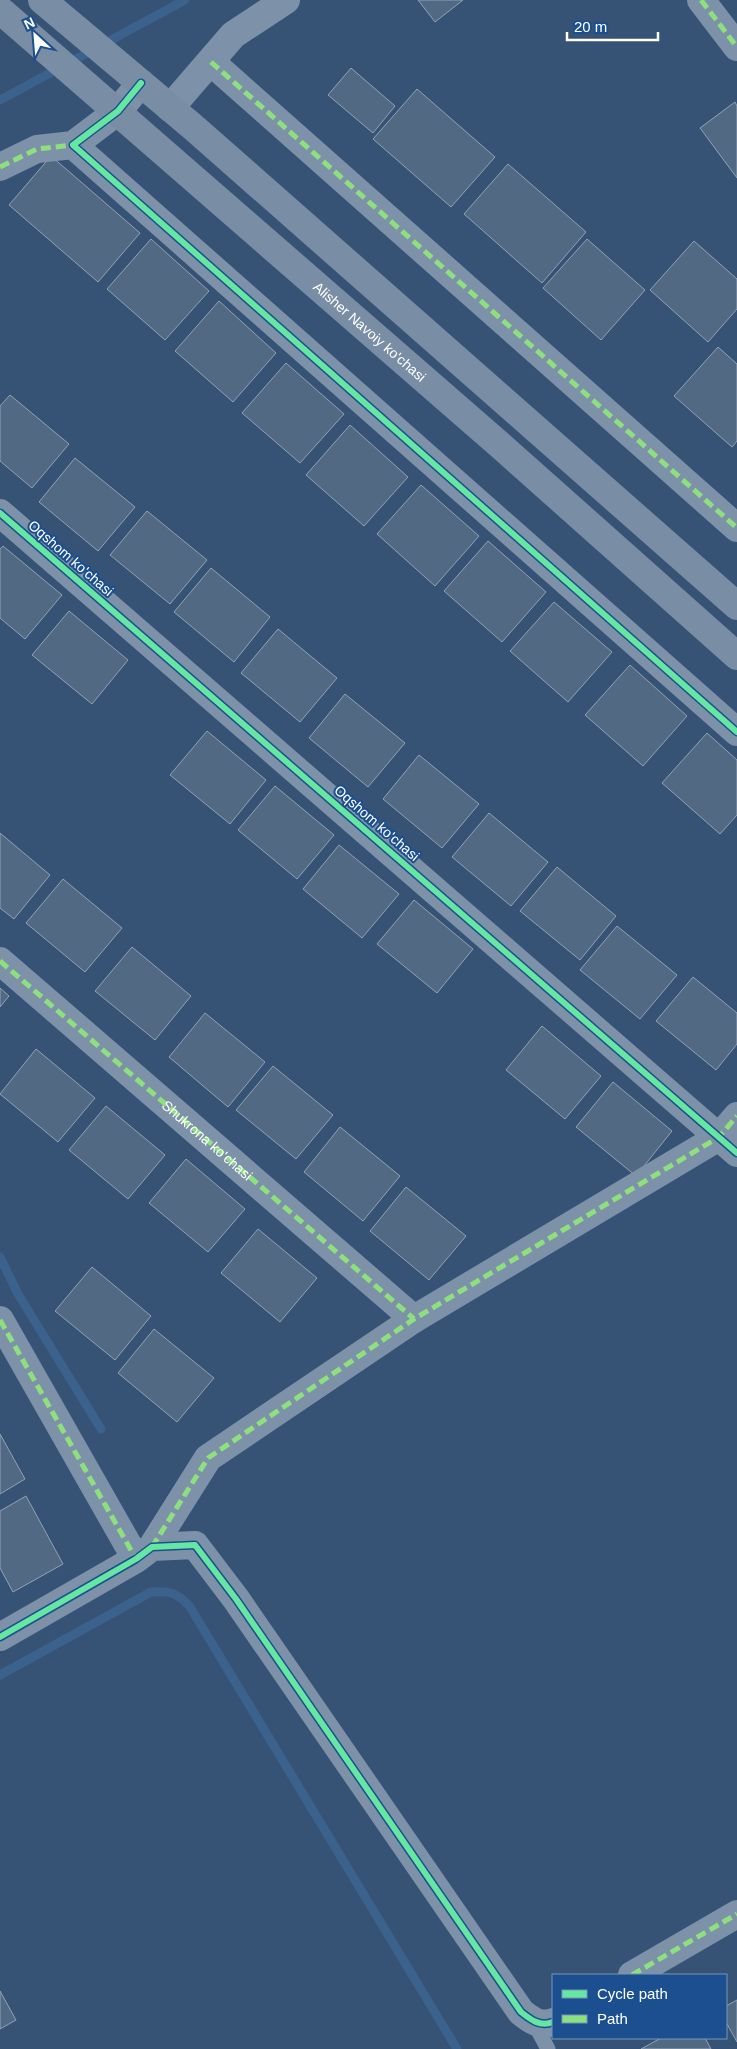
<svg xmlns="http://www.w3.org/2000/svg" width="737" height="2049" font-family="Helvetica,sans-serif">
<style>
.lines{fill:none;stroke-linecap:round;stroke-linejoin:round}
.stream{stroke:#3b618d;stroke-width:9}
.building{fill:#526984;stroke:#92a2b6}
.lane{stroke:#7d92a8;stroke-width:15}
.street{stroke:#7d92a8;stroke-width:28}
.secondary{stroke:#798da4;stroke-width:28}
.quiet{stroke:#8de07e;stroke-width:5;stroke-dasharray:10 5;stroke-linecap:butt}
.cycleway-casing{stroke:#1b4f8f;stroke-width:9}
.cycleway{stroke:#66e7a1;stroke-width:6}
.labels{text-anchor:middle;stroke-width:4;stroke-linejoin:round;paint-order:stroke}
.street-label{font-size:14px;fill:#fff;stroke:#1b4f8f}
</style>
<rect width="100%" height="100%" fill="#365274"/>
<g class="lines">
<!-- stream -->
<path class="stream" d="M0,100l185,-100
M0,1257l18,37 83,135
M0,1675l151,-83c19,-1 26,0 39,15l267,442"/>
</g>
<!-- building -->
<path class="building" d="M418,0h45l-28,22z
M351,68l44,38 -22,27 -45,-38z
M417,89l78,68 -44,50 -78,-68z
M735,102l2,4v72l-37,-50z
M51,156l89,77 -42,49 -89,-77z
M508,164l78,68 -44,51 -78,-69z
M151,239l58,52 -44,49 -58,-51z
M587,239l58,51 -44,50 -58,-52z
M694,241l43,38v30l-29,33 -58,-52z
M219,301l57,52 -43,49 -58,-51z
M718,347l19,17v77l-5,6 -58,-51z
M286,363l58,51 -44,49 -58,-50z
M10,395l59,49 -37,44 -32,-27v-55z
M350,425l58,52 -44,49 -58,-51z
M75,458l60,49 -37,44 -59,-49z
M421,485l58,51 -44,50 -58,-52z
M147,511l60,49 -37,44 -60,-49z
M488,541l58,51 -44,50 -58,-51z
M3,546l59,49 -37,44 -25,-21v-69z
M211,568l59,49 -36,45 -60,-50z
M554,602l58,50 -44,50 -58,-51z
M69,611l59,49 -36,44 -60,-49z
M278,629l59,49 -37,44 -59,-49z
M630,665l57,51 -44,50 -58,-51z
M345,694l60,49 -37,44 -59,-49z
M207,731l59,49 -36,44 -60,-49z
M707,733l30,27v55l-17,19 -58,-51z
M419,755l60,49 -37,44 -59,-49z
M275,786l59,49 -37,44 -59,-49z
M489,813l59,49 -37,44 -59,-49z
M0,833l50,42 -36,44 -14,-11z
M339,845l60,49 -37,44 -59,-49z
M557,867l59,49 -36,44 -60,-49z
M63,879l59,49 -37,44 -59,-49z
M414,900l59,49 -36,44 -60,-49z
M617,926l60,49 -37,44 -60,-49z
M132,947l59,49 -36,44 -60,-49z
M693,977l44,36v31l-21,26 -60,-49z
M0,988l9,8 -9,11z
M205,1013l60,49 -37,45 -59,-50z
M542,1026l59,50 -36,43 -59,-49z
M36,1049l59,49 -37,44 -58,-48z
M273,1066l60,49 -37,44 -60,-49z
M613,1082l59,49 -36,45 -60,-49z
M106,1106l59,49 -37,44 -59,-49z
M340,1127l60,49 -37,45 -59,-49z
M186,1159l59,50 -37,43 -59,-49z
M406,1187l60,49 -37,44 -59,-49z
M258,1229l59,49 -37,44 -59,-49z
M92,1267l59,49 -36,44 -60,-49z
M154,1329l60,49 -37,44 -59,-49z
M0,1434l25,45 -25,15z
M26,1496l37,68 -50,28 -13,-24v-57z
M0,1991l16,29 -16,9z
M737,2000v42l-11,-20v-16z
M661,2038h44l6,11h-70z"/>
<g class="lines">
<!-- lane -->
<path class="lane" d="M534,2023l14,26"/>
<!-- street -->
<path class="street" d="M701,0l36,47
M211,62l526,466
M141,83l-23,28 -45,34 664,587
M170,108l63,-73 53,-35
M0,167l37,-18 36,-4
M0,513l737,640
M0,961l414,358
M0,1320l136,239
M152,1547l56,-89 206,-139 305,-182 18,-21
M0,1637l136,-78 16,-12 43,-2 41,54 285,413c10,8 19,15 32,10
M632,1975l105,-61"/>
<!-- secondary -->
<g class="secondary">
<path d="M42,0l151,127 544,479"/>
<path id="s1" d="M0,10l501,436 236,210"/>
</g>
<!-- quiet -->
<g class="quiet">
<path d="M701,0l36,47"/>
<path d="M211,62l526,466"/>
<path d="M0,167l37,-18 36,-4"/>
<path id="s2" d="M0,961l414,358"/>
<path d="M0,1320l136,239"/>
<path d="M152,1547l56,-89 206,-139 305,-182 18,-21"/>
<path d="M632,1975l105,-61"/>
</g>
<!-- cycleway casing -->
<g class="cycleway-casing">
<path id="cycleway" d="M141,83l-23,28 -45,34 664,587
M0,513l737,640
M0,1637l136,-78 16,-12 43,-2 41,54 285,413c10,8 19,15 32,10"/>
</g>
<!-- cycleway -->
<use href="#cycleway" class="cycleway"/>
</g>
<g class="labels">
<!-- street labels -->
<g class="street-label">
<text dy="5" stroke="none"><textPath href="#s1" startOffset="490">Alisher Navoiy ko'chasi</textPath></text>
<text transform="translate(71 558) rotate(41)" y="5">Oqshom ko'chasi</text>
<text transform="translate(377 823) rotate(41)" y="5">Oqshom ko'chasi</text>
<text dy="5" stroke="none"><textPath href="#s2" startOffset="274">Shukrona ko'chasi</textPath></text>
</g>
</g>
<!-- legend -->
<rect x="552" y="1974" width="175" height="65" fill="#1b4f8f" stroke="#7695bc"/>
<rect x="562" y="1990" width="25" height="8" fill="#66e7a1" stroke="#7695bc"/>
<text x="597" y="1999" font-size="15" fill="#ffffff">Cycle path</text>
<rect x="562" y="2015" width="25" height="8" fill="#8de07e" stroke="#7695bc"/>
<text x="597" y="2024" font-size="15" fill="#ffffff">Path</text>
<!-- north arrow -->
<g transform="translate(35 35) rotate(334)" stroke="#1b4f8f" stroke-width="4" paint-order="stroke">
<path d="M0-4L9 19L0 12L-9 19Z" fill="#ffffff"/>
<text y="-8" font-size="14" font-weight="bold" text-anchor="middle" fill="#ffffff">N</text>
</g>
<!-- scale -->
<path d="M567 32v8h91v-8" fill="none" stroke="#ffffff" stroke-width="2.5"/>
<text x="574" y="32" font-size="15" fill="#ffffff" stroke="#1b4f8f" stroke-width="4" paint-order="stroke">20 m</text>
</svg>
